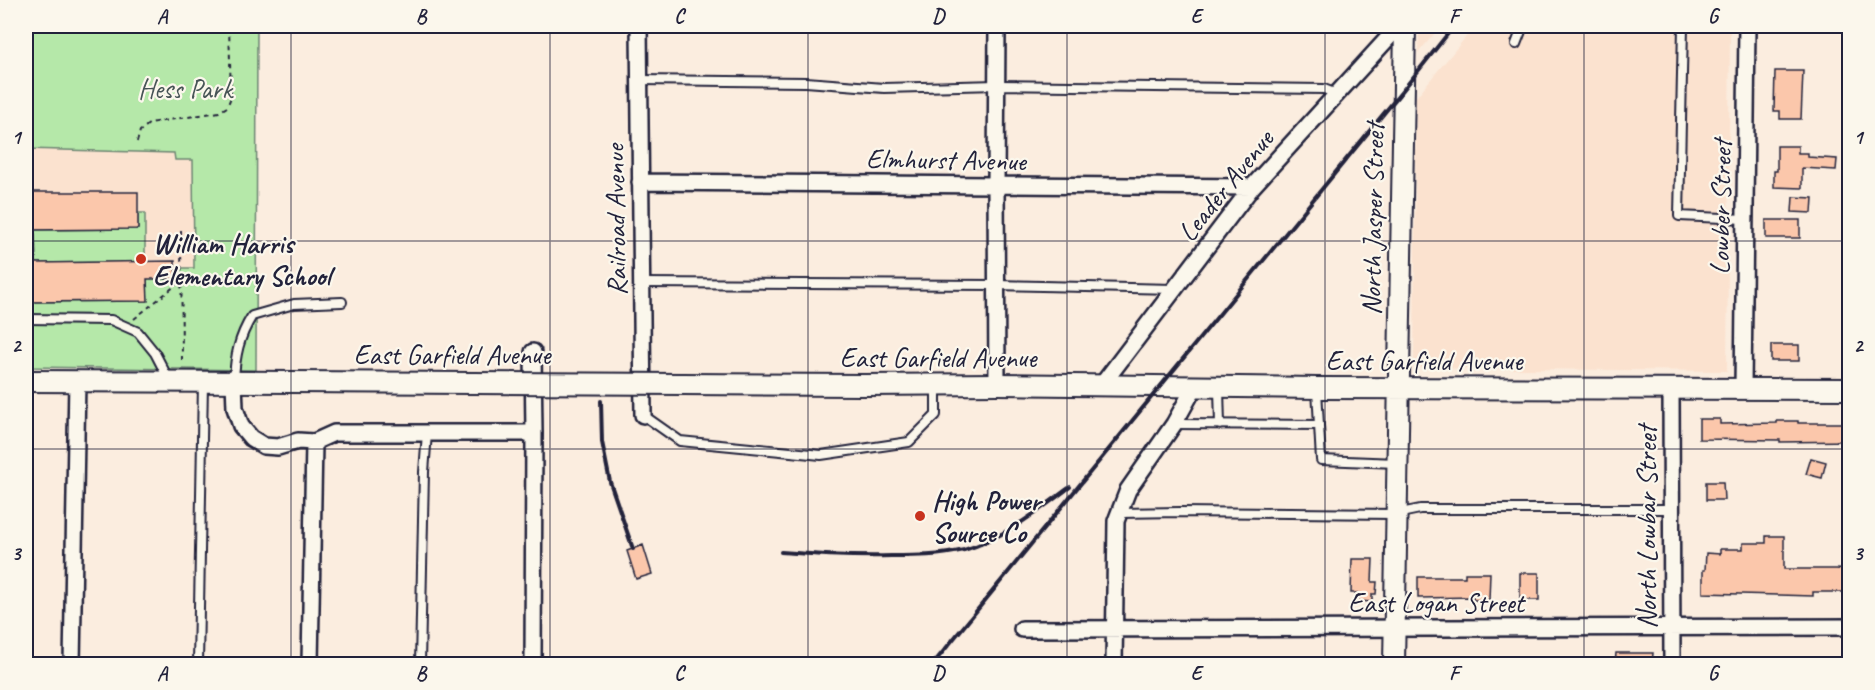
<svg xmlns="http://www.w3.org/2000/svg" width="1875" height="690" font-family="Caveat,sans-serif">
<style>
.built{fill:#fbe2cf}
.green{fill:#b5e8a9;stroke:#6c8572;stroke-width:1.5}
.building{fill:#fbc7ab;stroke:#22223b;stroke-width:1.5}
.lines{fill:none;stroke-linecap:round;stroke-linejoin:round}
.service-casing{stroke:#22223b;stroke-width:12}
.minor-casing{stroke:#22223b;stroke-width:20}
.tertiary-casing{stroke:#22223b;stroke-width:24}
.path{stroke:#22223b;stroke-width:2;stroke-dasharray:4.5 4.5;stroke-linecap:butt}
.service{stroke:#fbf7ec;stroke-width:8}
.minor{stroke:#fbf7ec;stroke-width:15}
.tertiary{stroke:#fbf7ec;stroke-width:20}
.rail{stroke:#22223b;stroke-width:4}
.tertiary-bridge-casing{stroke:#22223b;stroke-width:24;stroke-linecap:butt}
.tertiary-bridge{stroke:#fbf7ec;stroke-width:20}
.grid{fill:none;stroke:#22223b;stroke-width:1.5;stroke-opacity:0.55}
.poi-dot{fill:#c8321e;stroke:#fbf7ec;stroke-width:2}
.labels{text-anchor:middle;stroke-width:4.5;stroke-linejoin:round;paint-order:stroke}
.park-label{font-size:28px;fill:#475456;stroke:#fbf7ec}
.street-label{font-size:28px;fill:#22223b;stroke:#fbf7ec}
.poi-label{font-size:28px;font-weight:bold;fill:#22223b;stroke:#fbf7ec;text-anchor:start}
.neatline{fill:none;stroke:#22223b;stroke-width:2}
.grid-label{font-size:20px;text-anchor:middle;font-weight:bold;fill:#22223b}
</style>
<rect width="100%" height="100%" fill="#fbeddf"/>
<filter id="ink" filterUnits="userSpaceOnUse"><feTurbulence type="fractalNoise" baseFrequency=".0167" numOctaves="2"/><feDisplacementMap in="SourceGraphic" scale="12" xChannelSelector="R" yChannelSelector="G"/><feConvolveMatrix kernelMatrix="1 2 1 2 8 2 1 2 1" color-interpolation-filters="sRGB"/></filter>
<g filter="url(#ink)">
<!-- built -->
<path class="built" d="M1419,26h22l-23,27z
M1475,26h255l-3,345 -313,-3 2,-271z
M26,148l229,3 1,219 -230,-3z"/>
<!-- green -->
<path class="green" d="M26,26h231l-1,344 -230,-3v-65l121,-1v-22l28,-11h19l-1,-108h-18l-1,-7 -148,-4z
M138,213h7v49l-119,1v-20h9v-13l103,-1z"/>
<!-- building -->
<path class="building" d="M1775,71h28l-2,48h-21v-8h-6z
M1777,146h21v7h10v4l29,2 -1,11 -34,-2v20l-28,-1v-16h3z
M26,192h112v37l-112,1z
M1793,197l20,1 -1,15 -20,-1z
M1766,220h34v18h-34z
M26,234h9l1,29 139,-2 1,18h-29l1,22 -122,1z
M1771,345h28v16h-28z
M1699,419h21v5l57,-1v-2h21v2h52v18l-70,1v-2l-81,-1z
M1811,458l15,4 -4,16 -16,-4z
M1706,482h17l1,18h-18z
M1766,536h18v33h52l14,1v22h-37v4l-110,-3v-23h2l1,-17 14,1v-5h23v-6h23z
M643,545l9,29 -16,5 -9,-28z
M1352,559h21l-1,23h5l-1,12h-4v8l-14,-1v-8h-7z
M1465,573h25l-1,27h-16v-3l-55,1v-21h47z
M1520,573h19v27h-19z
M1616,653h37l-1,11h-37z"/>
<g class="lines">
<!-- service casing -->
<g class="service-casing">
<path id="service" d="M1683,26l-4,190 66,3
M1516,44l7,-18
M639,80l167,2 78,6 113,-3 327,4 13,5
M641,283l356,2 177,4
M26,319l85,1 27,12 17,21 14,27
M234,380c1,-24 5,-43 18,-64l42,-12 48,-2
M1219,388l1,37
M1317,390l4,70 76,3
M643,415l37,26 141,14 88,-13 27,-27v-29
M1174,424l145,1
M1119,513l61,-1 216,2 24,-5h252
M198,664l5,-281
M420,664l4,-192 3,-39"/>
</g>
<!-- minor casing -->
<g class="minor-casing">
<path id="minor" d="M639,26l4,389
M997,26l-1,159 1,199
M640,182l612,5
M533,352l1,81 -1,231
M234,382l1,26 6,18 10,12 13,8 14,1 20,-6 16,1 -4,222
M1101,386l151,-199 147,-161
M1743,389l4,-363
M1671,390l1,274
M314,442l20,-9h200
M1022,629l828,-2
M72,664l5,-283
M1114,664l2,-143 12,-31 46,-66 20,-36"/>
</g>
<!-- tertiary casing -->
<g class="tertiary-casing">
<path id="tertiary" d="M26,381l267,1
M865,385l132,-1 320,4 533,1
M1394,664l11,-638"/>
</g>
<!-- path -->
<path class="path" d="M137,142l3,-11 10,-8 69,-11 8,-5 4,-10 -2,-71
M181,230l1,132
M134,319l47,-38"/>
<!-- service -->
<use href="#service" class="service"/>
<!-- minor -->
<use href="#minor" class="minor"/>
<!-- tertiary -->
<use href="#tertiary" class="tertiary"/>
<!-- rail -->
<path class="rail" d="M601,401l1,41 8,40 23,67
M781,552c37,3 73,5 110,4 24,0 49,0 73,-6 40,-12 73,-38 106,-63
M933,664l470,-574 51,-64"/>
<!-- tertiary-bridge casing -->
<g class="tertiary-bridge-casing">
<path id="tertiary-bridge" d="M293,382l572,3"/>
</g>
<!-- tertiary-bridge -->
<use href="#tertiary-bridge" class="tertiary-bridge"/>
</g>
</g>
<!-- grid -->
<path class="grid" d="M291,26v638M550,26v638M808,26v638M1067,26v638M1325,26v638M1584,26v638M26,241h1824M26,449h1824"/>
<!-- markers -->
<g class="poi-dot">
<circle cx="141" cy="259" r="6"/>
<circle cx="920" cy="516" r="6"/>
</g>
<g class="labels">
<!-- park labels -->
<g class="park-label">
<text x="185" y="98">Hess Park</text>
</g>
<!-- street labels -->
<g class="street-label">
<text transform="translate(946 159) rotate(1)" y="10">Elmhurst Avenue</text>
<text transform="translate(1225 185) rotate(-51)" y="10">Leader Avenue</text>
<text transform="translate(1720 207) rotate(-89)" y="10">Lowber Street</text>
<text transform="translate(1372 219) rotate(-89)" y="10">North Jasper Street</text>
<text transform="translate(615 220) rotate(-91)" y="10">Railroad Avenue</text>
<text x="452" y="364">East Garfield Avenue</text>
<text x="938" y="367">East Garfield Avenue</text>
<text x="1424" y="370">East Garfield Avenue</text>
<text transform="translate(1646 527) rotate(-90)" y="10">North Lowbar Street</text>
<text x="1436" y="612">East Logan Street</text>
</g>
<!-- poi labels -->
<g class="poi-label">
<text x="153" y="253">William Harris<tspan x="153" dy="32">Elementary School</tspan></text>
<text x="932" y="510">High Power<tspan x="932" dy="32">Source Co</tspan></text>
</g>
</g>
<!-- margin -->
<rect width="1875" height="690" fill="none" stroke="#fbf7ec" stroke-width="66"/>
<rect x="33" y="33" width="1809" height="624" class="neatline"/>
<g class="grid-label">
<text x="162" y="23">A</text>
<text x="421" y="23">B</text>
<text x="679" y="23">C</text>
<text x="938" y="23">D</text>
<text x="1196" y="23">E</text>
<text x="1454" y="23">F</text>
<text x="1713" y="23">G</text>
<text x="16" y="144">1</text>
<text x="1858" y="144">1</text>
<text x="16" y="352">2</text>
<text x="1858" y="352">2</text>
<text x="16" y="560">3</text>
<text x="1858" y="560">3</text>
<text x="162" y="680">A</text>
<text x="421" y="680">B</text>
<text x="679" y="680">C</text>
<text x="938" y="680">D</text>
<text x="1196" y="680">E</text>
<text x="1454" y="680">F</text>
<text x="1713" y="680">G</text>
</g>
</svg>
